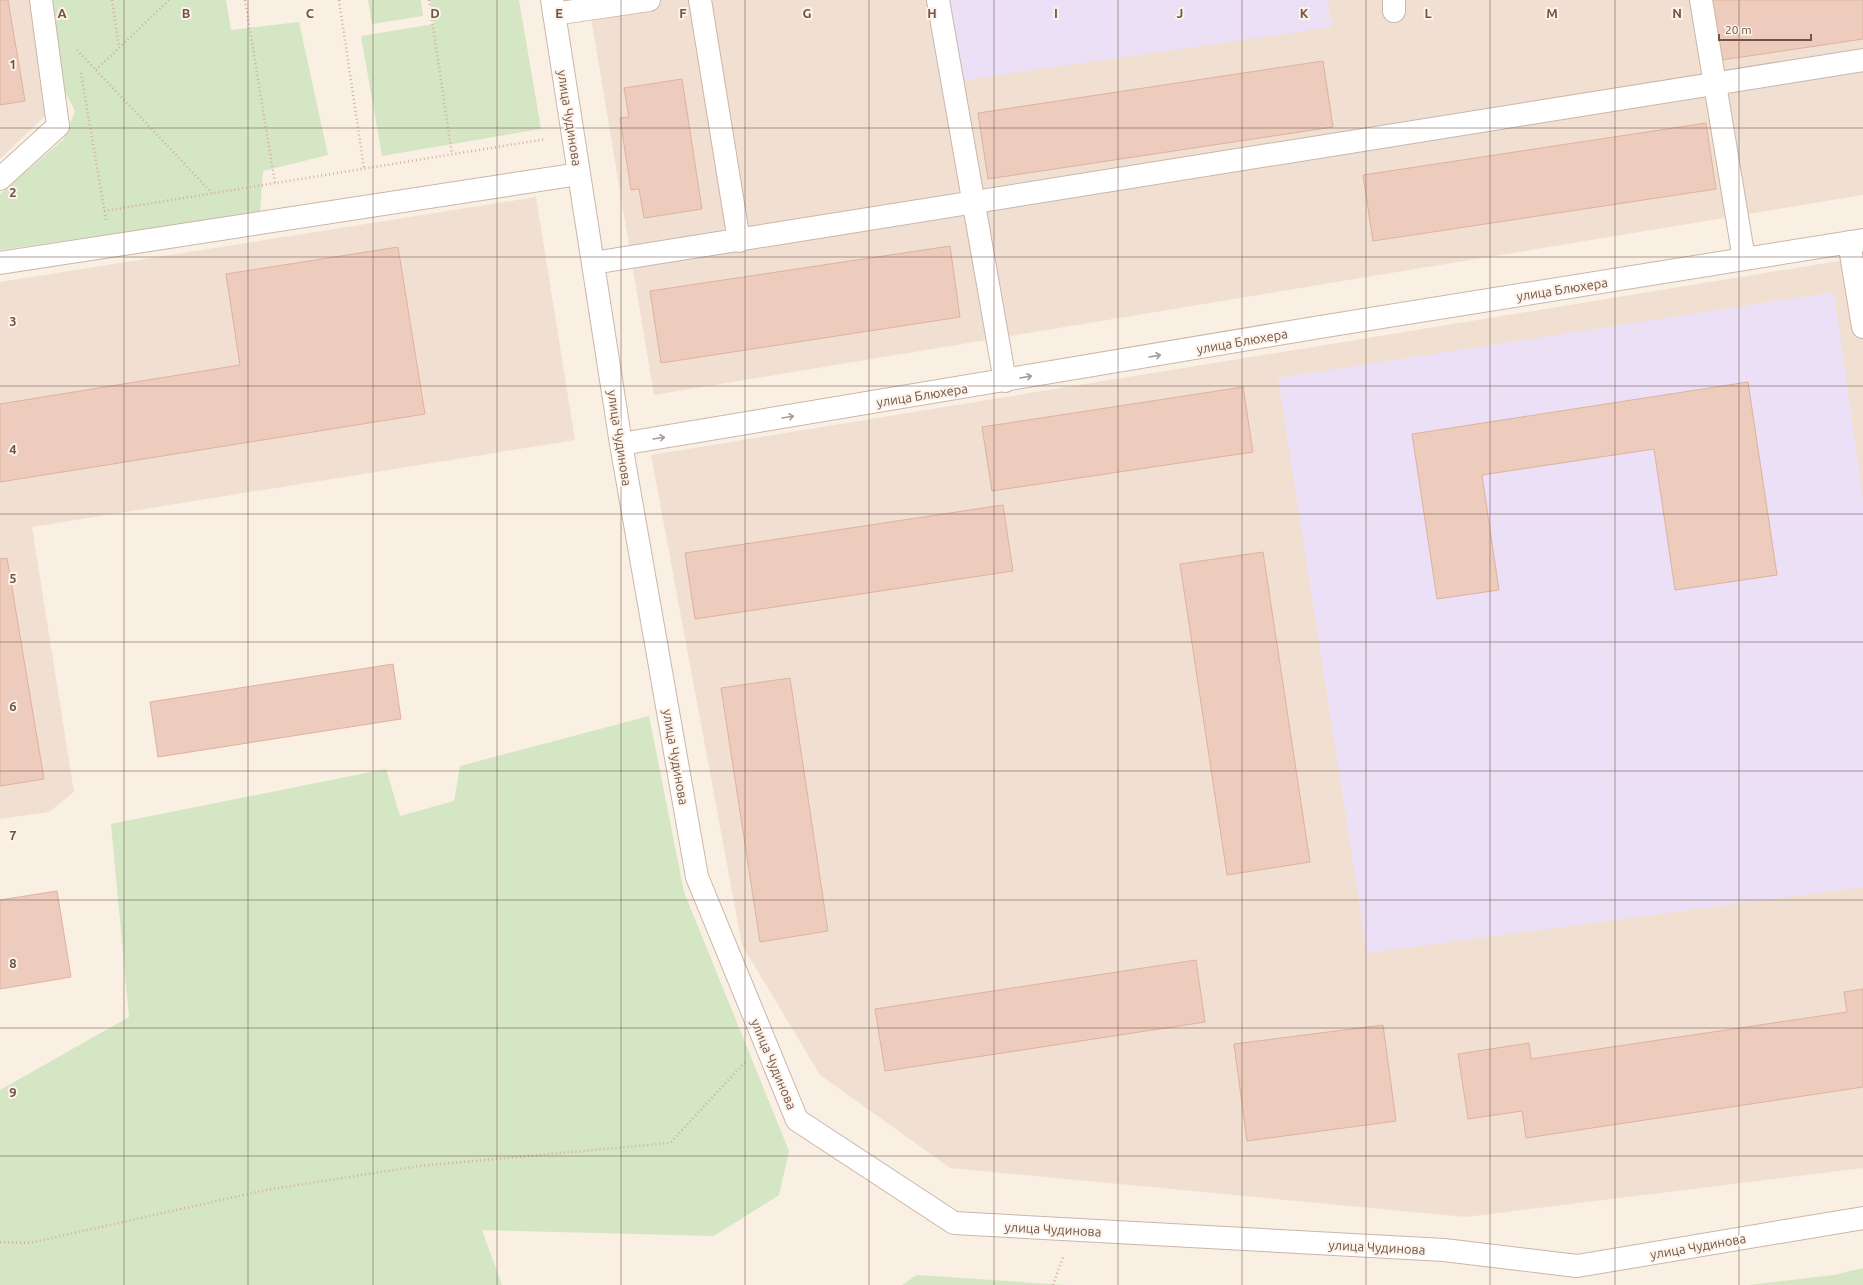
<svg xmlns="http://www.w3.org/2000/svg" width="1863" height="1285" font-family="Ubuntu,sans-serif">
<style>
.residential{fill:#f1e0d2}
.education{fill:#ece0f6}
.green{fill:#d4e6c3}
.building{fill:#edccbd;stroke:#dfb19e}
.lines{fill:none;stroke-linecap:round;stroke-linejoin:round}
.minor-casing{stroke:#cab6aa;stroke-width:24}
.path{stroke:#d2afa0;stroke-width:2.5;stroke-dasharray:1 3;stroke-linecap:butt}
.minor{stroke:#fff;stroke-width:22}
.oneway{stroke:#a99993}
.grid{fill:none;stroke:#70554b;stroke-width:1;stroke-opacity:0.55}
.labels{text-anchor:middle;stroke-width:4;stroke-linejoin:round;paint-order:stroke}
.street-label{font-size:13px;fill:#70554b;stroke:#fdf3e8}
.grid-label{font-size:13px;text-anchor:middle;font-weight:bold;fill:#70554b;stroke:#fdf3e8;stroke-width:4;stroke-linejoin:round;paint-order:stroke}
</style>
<rect width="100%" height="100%" fill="#faefe3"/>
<!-- residential -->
<path class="residential" d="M0,0h29l17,115 -46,44z
M588,0h1275v195l-1209,200z
M536,197l39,243 -543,87 42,265 -25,20 -49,7v-537z
M1863,257v911l-397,49 -516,-49 -130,-93 -78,-130 -91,-490z"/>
<!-- education -->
<path class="education" d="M950,0h378l4,27 -368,53z
M1834,292l29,207v388l-496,66 -89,-575z"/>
<!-- green -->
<path class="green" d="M41,0h185l5,30 68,-8 29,133 -65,16 -3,42 -260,37v-56l64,-55 11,-28 -22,-44z
M368,0h53l2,16 -51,8z
M430,0h89l22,129 -159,27 -21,-120 73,-12z
M649,716l35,176 105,259 -10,44 -65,41 -232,-6 20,55h-502v-195l129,-73 -18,-193 275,-55 14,47 54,-15 6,-35z
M1863,1268v17h-114l85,-10z
M917,1275l149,10h-164z"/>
<!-- building -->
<path class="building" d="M0,0h8l17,101 -25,4z
M1706,0h157v39l-148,22z
M1323,61l10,66 -345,52 -10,-66z
M682,79l20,130 -58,9 -5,-29 -8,1 -11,-72 9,-1 -5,-29z
M1706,123l10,66 -343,52 -10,-66z
M950,246l10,71 -299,46 -11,-72z
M398,247l27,167 -425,68v-78l240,-39 -14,-91z
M1748,382l29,193 -102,15 -21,-141 -172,26 17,115 -62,9 -25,-165z
M1243,387l10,65 -261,39 -10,-64z
M1003,505l10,66 -318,48 -10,-66z
M1263,552l47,310 -83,13 -47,-311z
M7,558l37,221 -44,7v-227z
M393,664l8,55 -243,38 -8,-55z
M790,678l38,253 -68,11 -39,-254z
M57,891l14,86 -71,12v-89z
M1196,960l9,62 -320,49 -10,-62z
M1863,989v98l-337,51 -4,-27 -54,8 -10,-65 71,-11 2,16 316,-47 -3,-20z
M1383,1025l13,96 -149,20 -13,-97z"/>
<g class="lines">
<!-- minor casing -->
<g class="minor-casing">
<path id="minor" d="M552,0l69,444 76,433 100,243 157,103 490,27 133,16 286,-48
M700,0l39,241
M938,0l67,381
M1394,0v11
M1701,0l43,259
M554,14l95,-14
M0,179l58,-53 -17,-126
M1849,242l14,85
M0,263l579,-89
M593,263l1270,-203
M621,444l699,-117 543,-87"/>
</g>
<!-- path -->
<path class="path" d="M112,0l7,47
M245,0l30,183
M339,0l25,168
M429,0l23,154
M77,50l135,143
M96,70l73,-70
M81,73l25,147
M104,211l442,-72
M0,1242l29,1 237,-53 153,-24 251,-23 75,-81
M1053,1285l10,-28"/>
<!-- minor -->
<use href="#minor" class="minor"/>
</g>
<!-- one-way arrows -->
<defs><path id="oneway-shaft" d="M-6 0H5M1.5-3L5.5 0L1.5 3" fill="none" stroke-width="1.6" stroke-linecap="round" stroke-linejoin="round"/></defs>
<g class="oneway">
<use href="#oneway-shaft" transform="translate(1155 356) rotate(-10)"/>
<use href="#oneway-shaft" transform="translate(1026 377) rotate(-10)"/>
<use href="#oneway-shaft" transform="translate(788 417) rotate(-9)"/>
<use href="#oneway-shaft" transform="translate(659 438) rotate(-9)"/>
</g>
<!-- grid -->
<path class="grid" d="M124,0v1285M248,0v1285M373,0v1285M497,0v1285M621,0v1285M745,0v1285M869,0v1285M994,0v1285M1118,0v1285M1242,0v1285M1366,0v1285M1490,0v1285M1615,0v1285M1739,0v1285M0,128h1863M0,257h1863M0,386h1863M0,514h1863M0,642h1863M0,771h1863M0,900h1863M0,1028h1863M0,1156h1863"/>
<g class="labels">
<!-- street labels -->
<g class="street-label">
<text transform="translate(570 118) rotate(81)" y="5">улица Чудинова</text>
<text transform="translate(1562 289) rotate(-9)" y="5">улица Блюхера</text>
<text transform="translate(1242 341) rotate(-10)" y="5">улица Блюхера</text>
<text transform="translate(922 395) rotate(-9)" y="5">улица Блюхера</text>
<text transform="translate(620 438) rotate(81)" y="5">улица Чудинова</text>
<text transform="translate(676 757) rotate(80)" y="5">улица Чудинова</text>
<text transform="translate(774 1064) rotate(67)" y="5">улица Чудинова</text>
<text transform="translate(1053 1229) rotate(3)" y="5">улица Чудинова</text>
<text transform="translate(1698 1246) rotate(-10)" y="5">улица Чудинова</text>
<text transform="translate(1377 1247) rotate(3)" y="5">улица Чудинова</text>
</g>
</g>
<g class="grid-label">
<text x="62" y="18">A</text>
<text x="186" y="18">B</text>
<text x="310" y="18">C</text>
<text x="435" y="18">D</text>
<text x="559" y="18">E</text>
<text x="683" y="18">F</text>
<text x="807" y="18">G</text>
<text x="932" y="18">H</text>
<text x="1056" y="18">I</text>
<text x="1180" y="18">J</text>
<text x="1304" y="18">K</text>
<text x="1428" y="18">L</text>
<text x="1552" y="18">M</text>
<text x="1677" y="18">N</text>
<text x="13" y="69">1</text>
<text x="13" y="197">2</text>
<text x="13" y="326">3</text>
<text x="13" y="454">4</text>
<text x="13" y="583">5</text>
<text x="13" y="711">6</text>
<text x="13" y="840">7</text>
<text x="13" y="968">8</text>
<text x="13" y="1097">9</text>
</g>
<!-- scale -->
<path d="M1719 34v6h92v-6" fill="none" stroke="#70554b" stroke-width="2"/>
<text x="1725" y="34" font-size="12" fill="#70554b" stroke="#fdf3e8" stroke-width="3" paint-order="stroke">20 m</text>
</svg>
